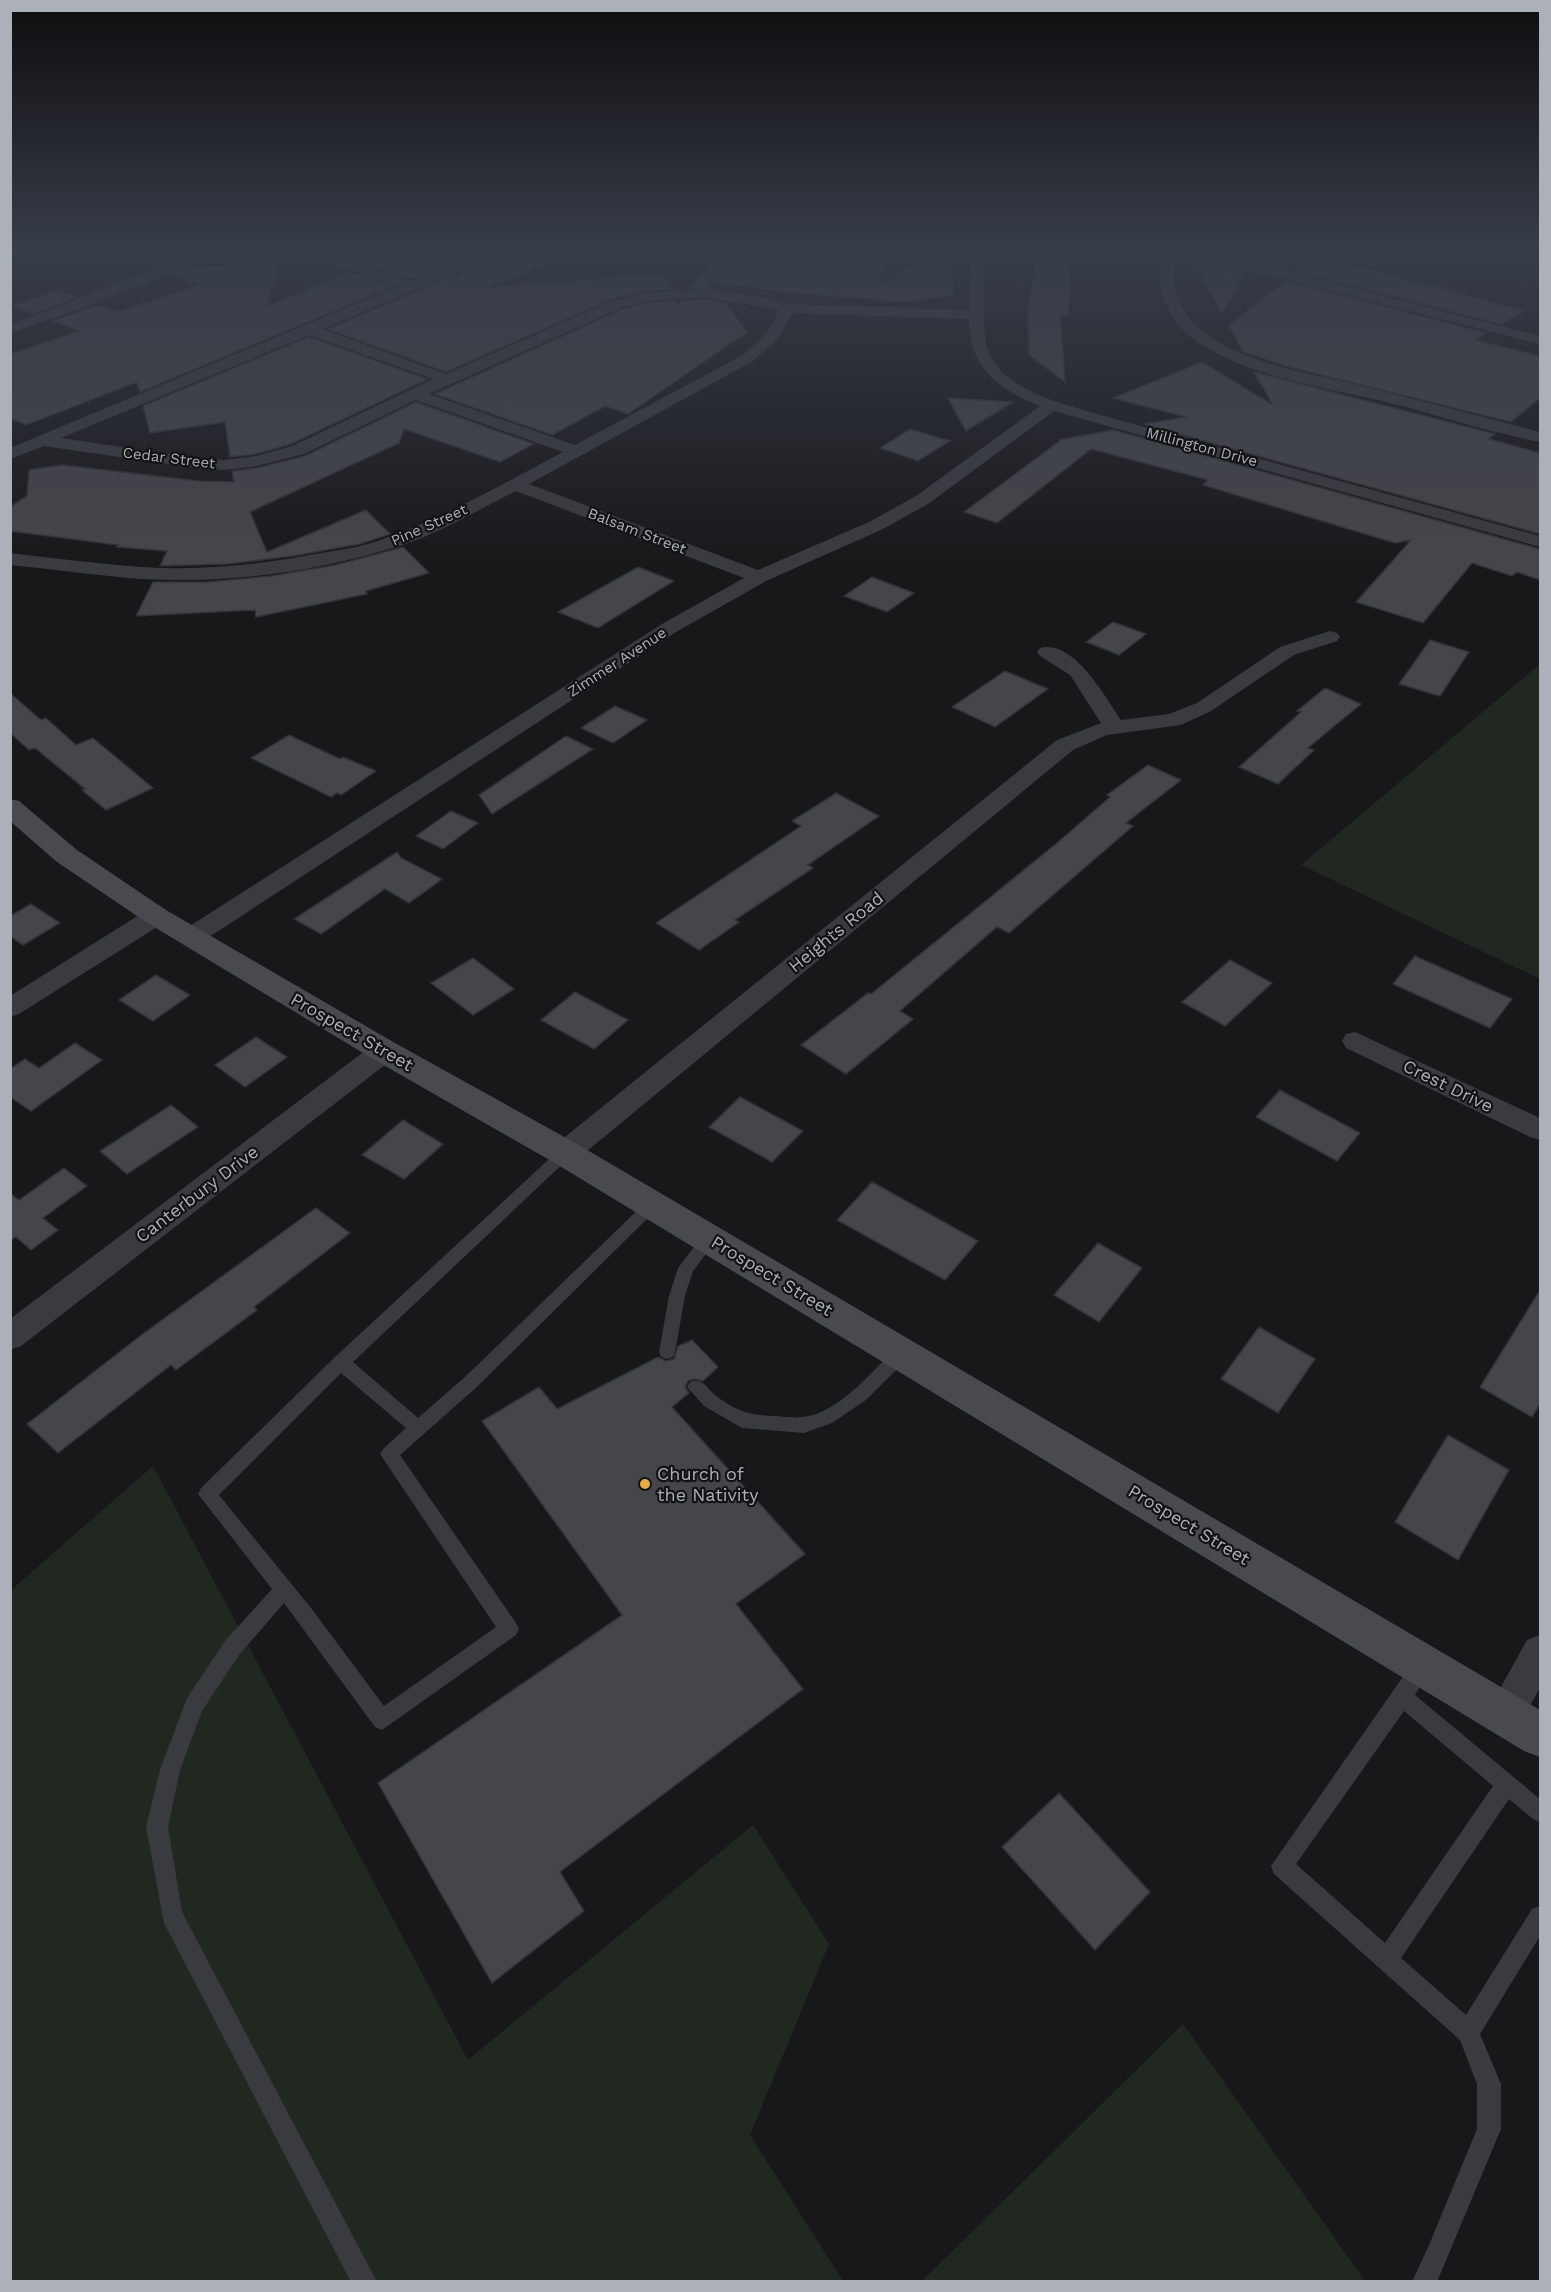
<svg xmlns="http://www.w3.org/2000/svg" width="1551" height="2292" font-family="'Work Sans',sans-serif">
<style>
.green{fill:#212821}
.building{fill:#45464a;stroke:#323336;stroke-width:1.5}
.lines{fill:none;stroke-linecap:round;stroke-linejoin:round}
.service{fill:#3a3b3f;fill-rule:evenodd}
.minor{fill:#3a3b3f;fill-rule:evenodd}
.secondary{fill:#484a4f;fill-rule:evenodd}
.poi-dot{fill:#e4ab47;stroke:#131315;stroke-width:2}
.labels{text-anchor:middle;stroke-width:4.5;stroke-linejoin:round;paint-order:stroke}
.far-street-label{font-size:15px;fill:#acb0b9;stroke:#131315}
.street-label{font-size:18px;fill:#acb0b9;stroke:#131315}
.poi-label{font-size:18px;fill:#acb0b9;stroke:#131315;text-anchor:start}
</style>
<rect width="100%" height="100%" fill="#18181a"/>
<!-- green -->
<path class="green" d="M1540,664v315l-239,-114z
M153,1466l315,594 285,-235 76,119 -79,191 93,146h-832l-1,-690z
M1183,2024l182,257h-443z"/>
<!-- building -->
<path class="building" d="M409,248h78l-76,31 -44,-15z
M511,248h73l1,2 -99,38 177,-14 8,15 -27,2 -35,9 -163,72 -118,-43 181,-76z
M726,248h33l124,9 -3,30 43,-30 29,6 1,32 -49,7 -116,-10 -80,-10 5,6h-23z
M1201,248h59l-9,14 -55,-6z
M1316,259l63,13 49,15 2,-2 94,26 -23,13 -203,-52z
M1035,261l36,1 -3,54 -8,-1 5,67 -36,-27 -1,-43z
M279,263l-13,44 83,-35 44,14 -253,106 -3,-10 -111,43 -16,-7v-64l70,-23 -27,-10 45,-16 19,7 83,-27 -28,-10 17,-7z
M1197,268l47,6 -22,39z
M1286,281l200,52 -11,7 65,16v42l-29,24 -218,-54 -50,-16 -14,-27z
M57,290l20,7 -43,17 -21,-8z
M706,299l19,4 22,29 -119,82 -23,-8 -53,29 -117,-41 186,-84 24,-7 31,-2 3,5 2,-5z
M309,337l118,42 -136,65 -35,10 -26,3 -5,-35 -75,11 -7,-27z
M1202,362l71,43 -19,-33 241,62 -6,5 51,14v81l-397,-110 43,-7 -73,-19z
M948,398l65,4 -47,29z
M416,402l118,42 -34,18 -96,-33 -5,14 -149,69 17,40 99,-42 24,24 -30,10 -67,12 -64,8 -69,2 7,-15 -51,-4 2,-2 -108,-14v-24l17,-11 2,-26 33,-5 137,16 35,1 -2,-11 25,-3 48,-12z
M910,429l40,12 -32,20 -38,-13z
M1113,430l427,119v31l-23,-8 -5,4 -40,-13 -49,60 -67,-21 55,-62 -16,3 -192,-58 5,-5 -117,-31 -94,74 -33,-11 97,-72h-3z
M403,547l26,26 -63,18 1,3 -111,23 -1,-7 -119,6 17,-34h53l65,-6 64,-11z
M638,567l36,14 -76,47 -40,-16z
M872,577l42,16 -27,19 -43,-16z
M1113,622l33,12 -27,21 -33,-13z
M1430,640l39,12 -29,44 -41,-12z
M1005,671l43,18 -53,38 -43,-20z
M1325,688l36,16 -53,44 6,2 -36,34 -39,-17 62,-55 -4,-1z
M10,693l31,27 5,-2 30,27 17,-7 60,50 -47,22 -24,-20 3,-1 -50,-41 -6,2 -19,-17z
M615,706l32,14 -34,23 -32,-15z
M289,735l51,24 3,-2 33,14 -35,24 -4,-2 -6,4 -80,-39z
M566,736l27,13 -101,65 -13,-19z
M1148,765l33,15 -55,43 7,3 -124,107 -12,-6 -97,84 13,8 -67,55 -45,-29 67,-52 3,1 186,-151 53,-46 -3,-2z
M836,793l43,23 -71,49 5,3 -78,52 4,2 -40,28 -43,-27 145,-97 -9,-5z
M451,811l27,12 -35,26 -27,-13z
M397,852l4,6 41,21 -33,24 -24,-14 -64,45 -27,-15z
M31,904l29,19 -37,22 -13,-9v-20z
M1415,956l97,43 -22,29 -97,-44z
M473,958l41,31 -41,26 -42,-32z
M1230,960l42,23 -47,43 -43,-24z
M156,975l34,20 -37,26 -34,-21z
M575,992l53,28 -34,29 -53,-29z
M256,1037l31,20 -42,30 -30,-22z
M75,1043l27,17 -71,51 -21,-14v-28l15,-10 14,9z
M1280,1090l80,43 -23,28 -81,-44z
M740,1097l63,34 -31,31 -63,-35z
M171,1105l27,22 -71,47 -27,-23z
M403,1120l40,24 -39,35 -42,-24z
M64,1168l23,18 -44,32 15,12 -27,20 -15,-13 -6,4v-48l9,7z
M872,1182l106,59 -33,39 -108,-60z
M316,1208l34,25 -96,74 3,3 -81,60 -5,-5 -113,88 -31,-29 113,-88z
M1098,1243l44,25 -43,54 -45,-27z
M1540,1290v114l-8,13 -52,-30z
M1259,1327l56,32 -37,54 -57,-34z
M692,1340l26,27 -15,14 -8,-2 -7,2 -3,6 4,6 -17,14 133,147 -69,50 67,85 -243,183 24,39 -92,72 -114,-200 244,-168 -140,-194 57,-34 18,22 101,-52 8,4 8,-2 4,-13z
M1448,1435l61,35 -51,90 -63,-38z
M1059,1793l91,99 -55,58 -93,-103z"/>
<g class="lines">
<!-- service -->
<path class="service" d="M565,1147l5,2 3,4 -3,4 -217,205 65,56 48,-42 181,-175h10l3,4 -3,4 -179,177 -78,69 116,168 3,6 -3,6 -134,95 -7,-3 -91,-124 -45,52 -37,56 -22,59 -12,57 14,85 195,370h-26l-187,-359 -18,-96 14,-57 27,-72 38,-57 47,-52 -74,-95 3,-6 134,-131 225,-208zM341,1373l65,55 -23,21 -3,5 116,173 -112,79 -73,-98 -92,-113z
M709,1233l6,2 2,4 -24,32 -8,25 -10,56 -2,5 -6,2 -6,-2 -2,-5 10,-56 9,-28 25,-33z
M901,1347l6,2 2,5 -2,5 -41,41 -34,23 -28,10 -62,-5 -38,-22 -17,-19 3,-5c13,-5 17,7 26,14 20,15 35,20 60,20 9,1 19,2 27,1 34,-3 69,-45 92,-68z
M1423,1656l7,2 3,7 -18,30 125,104v23l-7,-3 -24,-20 -108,159 65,57 66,-106 8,-3v30l-60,98 21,50v45l-64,153h-25l17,-37 48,-116v-45l-17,-44 -186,-166 -3,-8 145,-208zM1404,1711l89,75 -108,157 -89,-79z"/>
<!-- minor -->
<path class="minor" d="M225,248h28l-2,3 -63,15 -102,41 -76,26v-9c73,-23 141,-60 215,-76z
M293,248h18l100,33 81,-33h17l-1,3 -186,78 124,45 164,-72 35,-9 61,-4 67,10 16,5 180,6 3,-62h13c1,21 -2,43 -1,65 0,15 0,35 10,49 21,31 69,42 103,52l443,122v11l-486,-136 -126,93 -47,26 -115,51 -90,51 -476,311 -9,2 -9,-2 -3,-6 3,-6 480,-307 82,-46 -228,-87c-39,19 -79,44 -120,56 -80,25 -170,37 -254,32 -44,-3 -88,-10 -132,-14v-12c44,5 88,11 132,14 58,4 116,-2 173,-13 24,-4 49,-7 71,-16 61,-22 119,-55 177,-86l-147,-52 -112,54 -47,12 -32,4 -29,-2 -152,-22 -34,13v-11l389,-162 -105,-35zM706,297l73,13 -12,23 -24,22 -168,90 -146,-51 191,-86 25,-7zM793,313l176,6c1,50 28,69 71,87l-124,90 -47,26 -111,48 -229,-86 224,-123 24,-22zM309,335l124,44 -141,67 -36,10 -31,4 -29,-2 -135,-20z
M1007,248h107l156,19 270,69v8l-270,-69 -95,-12c-5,26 8,53 28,69 41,31 98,39 146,51 64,16 128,32 191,49v10c-51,-10 -103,-27 -154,-40 -61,-15 -138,-25 -190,-61 -25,-17 -41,-50 -35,-79l-52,-7 -95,-3z
M1330,631l7,2 3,4 -3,4 -43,14 -83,56 -30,14 -74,10 -34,15 -498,411 -10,3 -10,-3 -4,-8 4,-8 502,-405 44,-17 -31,-48 -30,-19 -3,-4 3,-4c34,-9 65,49 81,72l48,-6 28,-11 83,-56z
M156,908l9,2 3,6 -3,6 -146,92 -9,3v-21l137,-86z
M1355,1032l185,86v22l-10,-3 -184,-89 -4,-7 4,-7z
M384,1042l10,2 3,7 -3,7 -373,288 -11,4v-31l364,-275z
M1540,1635v53l-22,39 -13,6 -13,-6 -6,-13 41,-74z"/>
<!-- secondary -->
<path class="secondary" d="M1526,248h14v5l-12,-2z
M10,799l9,2 58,49 89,60 229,133 182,101 963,566v47l-16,-6 -971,-589 -180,-103 -227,-137 -89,-60 -47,-41z"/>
</g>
<!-- sky -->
<linearGradient id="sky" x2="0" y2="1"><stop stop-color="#0d0d0e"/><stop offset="0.44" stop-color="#373d49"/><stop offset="1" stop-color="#373d49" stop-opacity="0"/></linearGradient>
<rect width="1551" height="568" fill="url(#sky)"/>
<!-- markers -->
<circle class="poi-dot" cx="645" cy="1484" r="6"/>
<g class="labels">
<!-- far-street labels -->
<g class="far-street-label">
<text transform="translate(1202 447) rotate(15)" y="5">Millington Drive</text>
<text transform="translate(169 458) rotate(7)" y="5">Cedar Street</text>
<text transform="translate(429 525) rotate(-24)" y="5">Pine Street</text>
<text transform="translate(637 531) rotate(21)" y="5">Balsam Street</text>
<text transform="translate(617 662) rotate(-33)" y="5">Zimmer Avenue</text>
</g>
<!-- street labels -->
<g class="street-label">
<text transform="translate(836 932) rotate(-39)" y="6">Heights Road</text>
<text transform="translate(352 1032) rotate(30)" y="6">Prospect Street</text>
<text transform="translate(1448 1086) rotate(26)" y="6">Crest Drive</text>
<text transform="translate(197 1194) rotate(-37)" y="6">Canterbury Drive</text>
<text transform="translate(772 1276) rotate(31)" y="6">Prospect Street</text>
<text transform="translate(1189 1525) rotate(31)" y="6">Prospect Street</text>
</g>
<!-- poi labels -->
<g class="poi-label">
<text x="657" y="1480">Church of<tspan x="657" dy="21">the Nativity</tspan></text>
</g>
</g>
<!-- border -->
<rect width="1551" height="2292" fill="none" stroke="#acb0b9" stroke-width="24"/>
</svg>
